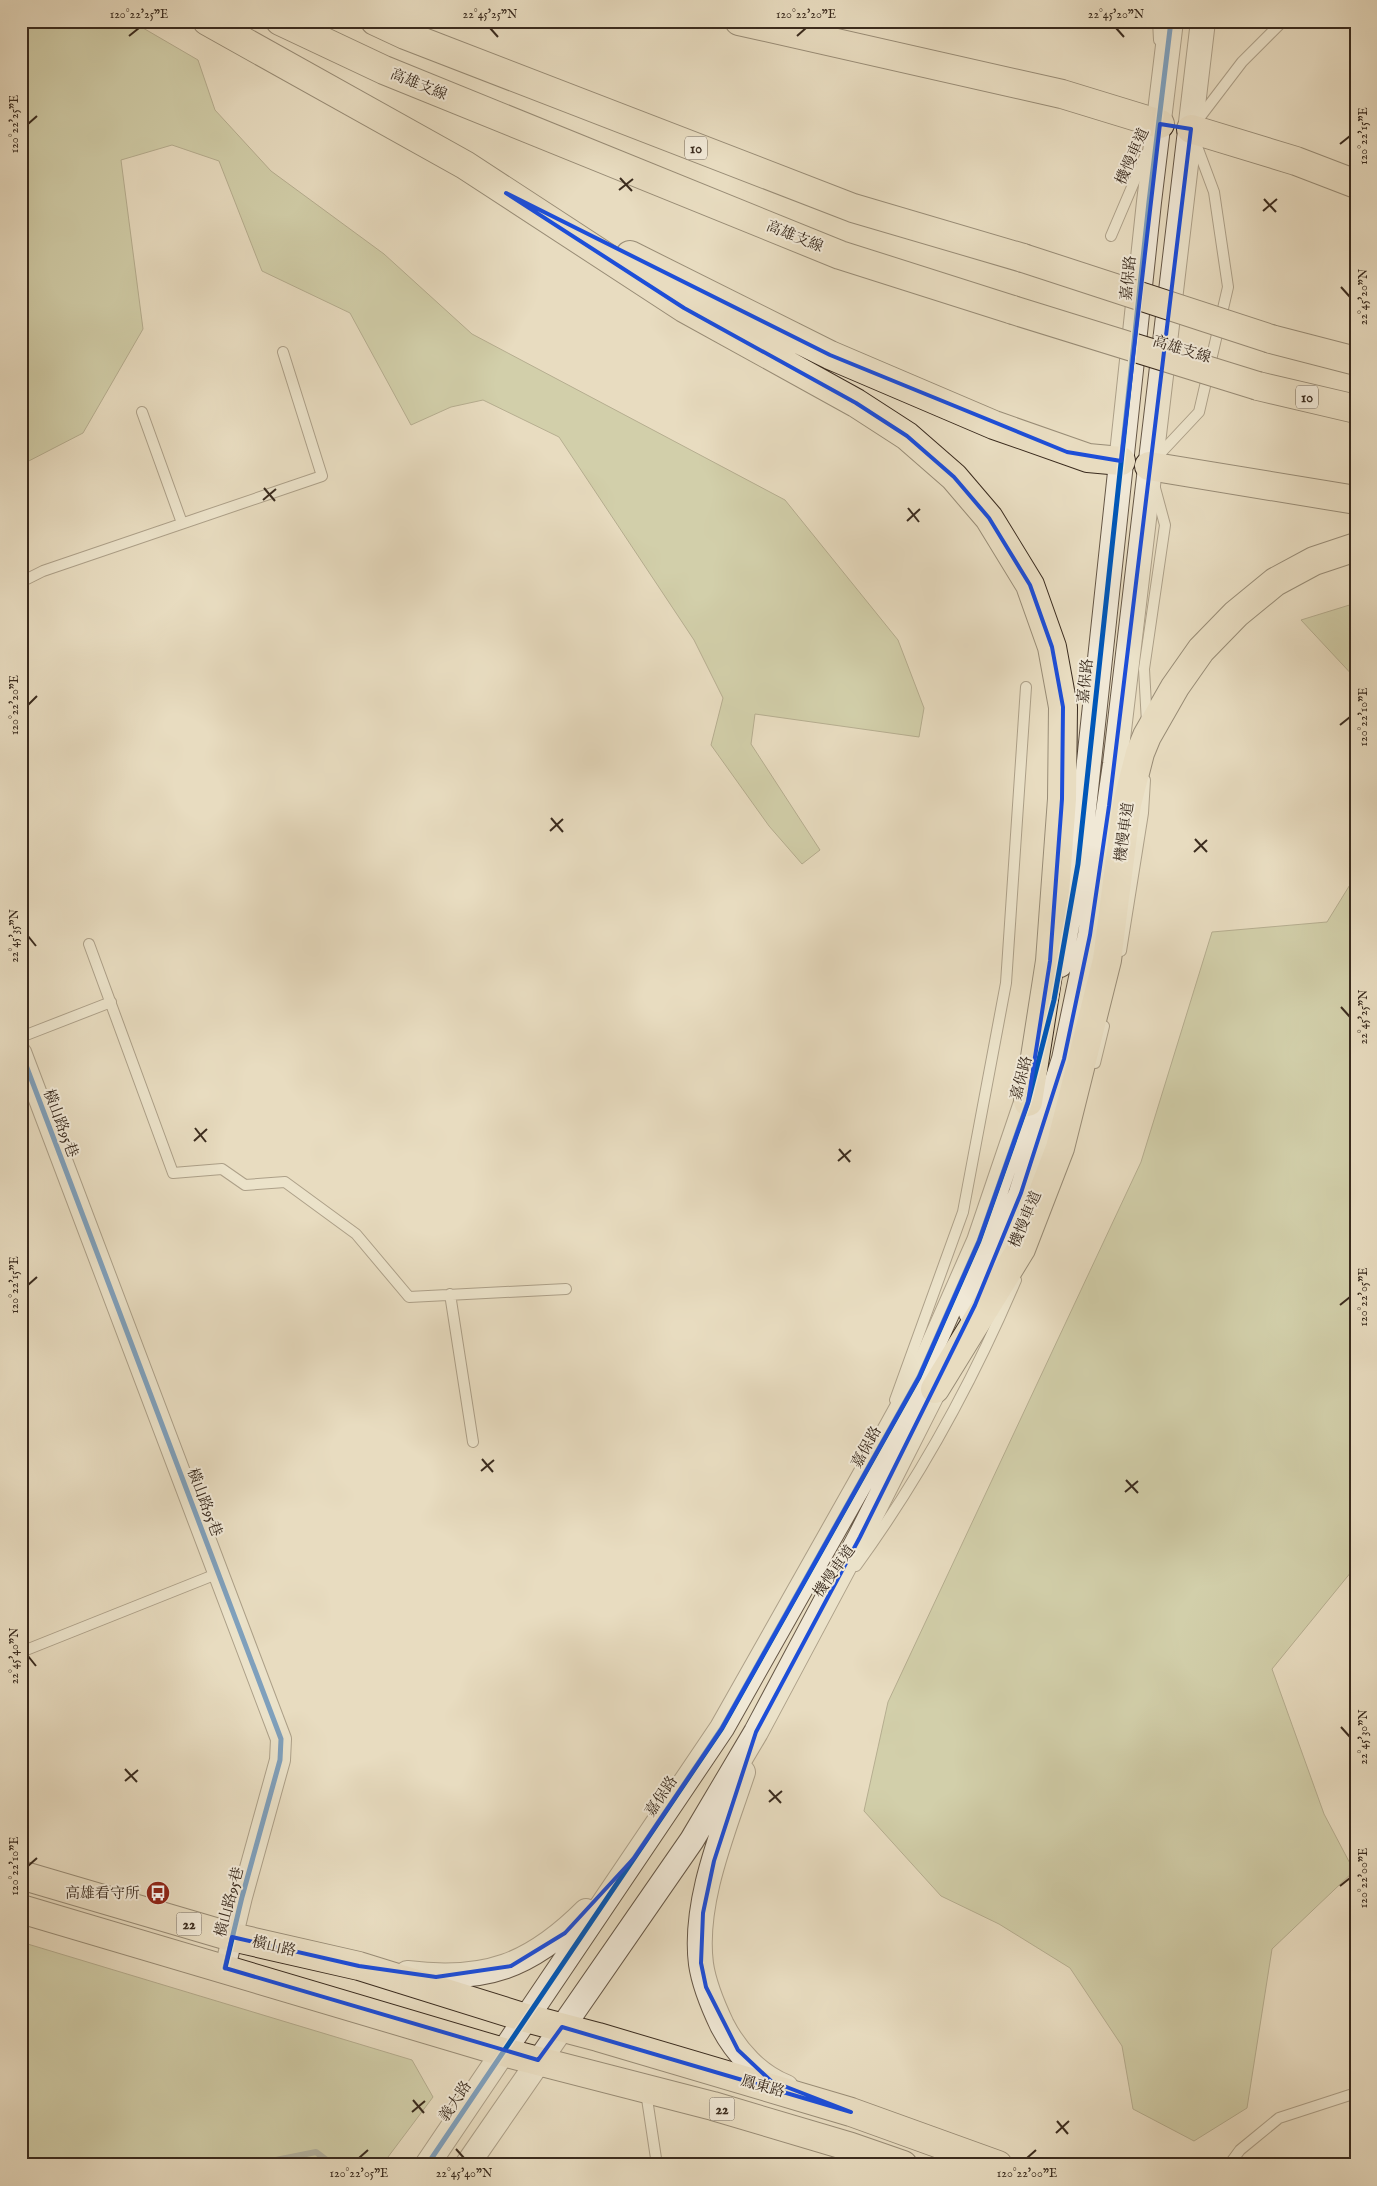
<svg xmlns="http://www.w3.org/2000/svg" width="1377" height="2186" font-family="'IM FELL English','Noto Serif TC',serif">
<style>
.green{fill:#b9bf90;stroke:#7a7557}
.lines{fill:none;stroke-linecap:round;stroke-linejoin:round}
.stream{stroke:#73817c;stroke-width:6}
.service-casing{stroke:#665746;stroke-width:12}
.minor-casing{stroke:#665746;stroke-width:22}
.tertiary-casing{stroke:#665746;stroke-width:26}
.primary-casing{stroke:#3a2b1e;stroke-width:30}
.motorway-casing{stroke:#3a2b1e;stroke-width:30}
.service{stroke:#f0e8d6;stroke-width:10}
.minor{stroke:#f0e8d6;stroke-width:20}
.tertiary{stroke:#f0e8d6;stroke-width:24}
.primary{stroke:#e8dcc0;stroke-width:28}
.motorway{stroke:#e8dcc0;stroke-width:28}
.motorway-bridge-casing{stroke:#3a2b1e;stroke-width:30;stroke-linecap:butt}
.motorway-bridge{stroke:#e8dcc0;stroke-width:28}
.cycleway-casing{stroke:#f0e8d6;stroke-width:8}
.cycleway{stroke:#0057b8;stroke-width:5}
.marked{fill:none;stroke:#1d4ed8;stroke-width:4;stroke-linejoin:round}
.ticks{fill:none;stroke:#3a2b1e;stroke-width:2}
.labels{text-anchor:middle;stroke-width:4;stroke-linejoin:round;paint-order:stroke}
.shield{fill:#f0e8d6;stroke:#716455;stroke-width:1}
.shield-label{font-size:14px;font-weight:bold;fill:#3a2b1e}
.street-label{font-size:15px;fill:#3a2b1e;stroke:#f0e8d6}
.poi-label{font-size:15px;fill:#3a2b1e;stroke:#f0e8d6;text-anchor:end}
.neatline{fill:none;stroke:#3a2b1e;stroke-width:2}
.ticks-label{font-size:12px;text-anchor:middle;fill:#3a2b1e}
</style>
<rect width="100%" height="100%" fill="#e8dcc0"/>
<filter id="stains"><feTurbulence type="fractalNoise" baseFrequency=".004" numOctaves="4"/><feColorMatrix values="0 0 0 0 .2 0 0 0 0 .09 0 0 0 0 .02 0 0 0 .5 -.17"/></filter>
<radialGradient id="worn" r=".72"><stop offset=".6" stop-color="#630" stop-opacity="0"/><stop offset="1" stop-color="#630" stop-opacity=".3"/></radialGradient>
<!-- green -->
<path class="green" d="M21,21h110l67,39 17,50 56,61 113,83 88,80 313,166 113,140 26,68 -5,29 -164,-23 -4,30 69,106 -18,14 -33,-38 -58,-81 12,-47 -29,-58 -135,-203 -76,-37 -32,7 -40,18 -61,-112 -88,-42 -43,-110 -47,-16 -51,15 22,169 -60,104 -62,32z
M1356,603v76l-55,-59z
M1356,875v691l-84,103 52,145 30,57 -82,78 -25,159 -53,33 -61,-32 -11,-63 -52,-78 -71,-44 -58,-28 -77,-85 24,-109 253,-540 71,-230 115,-10z
M21,1942l391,118 21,37 -51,68h-361z"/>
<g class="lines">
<!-- stream -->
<path class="stream" d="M266,2165l5,-4 45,-9 17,13"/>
<!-- service casing -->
<g class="service-casing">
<path id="service" d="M1158,21l1,19
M1197,121l45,-59 41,-41
M1111,236l35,-82
M142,412l40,111
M1155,459l44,-47 29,-125 -14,-95 -19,-51
M21,582l22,-11 279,-95 -39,-124
M1147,723l-3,-54 21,-144 -10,-37
M89,944l84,229 49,-4 23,16 40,-3 71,52 53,63 157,-8
M1121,951l22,-138 2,-33
M21,1037l90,-35
M1095,1063l9,-37
M450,1294l23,148
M895,1400l68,-188 43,-229 20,-296
M856,1566c64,-88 117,-185 160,-286
M21,1652l198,-79
M646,2092l11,73
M1229,2165l11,-15 39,-32 77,-25"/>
</g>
<!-- minor casing -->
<g class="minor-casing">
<path id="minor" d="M21,1052l260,687 -1,21 -38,137 -17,71"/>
</g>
<!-- tertiary casing -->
<g class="tertiary-casing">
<path id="tertiary" d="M1060,965l18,-101 71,-662 22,-181
M971,1313l50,-120 43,-134 26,-124 25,-171 88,-743
M743,1772c-19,58 -50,130 -42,192 3,21 12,42 21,61 14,27 36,51 64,62
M407,1973c78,10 124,-7 179,-62
M427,2165l295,-437 153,-271 44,-80 60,-136 53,-156
M467,2165l225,-325 64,-108 104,-195 83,-164"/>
</g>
<!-- primary casing -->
<g class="primary-casing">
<path id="primary" d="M21,1875l211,62 127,29 167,52 72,19 253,75 147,53
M21,1909l482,143 210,54 138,41 52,18"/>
</g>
<!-- motorway casing -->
<g class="motorway-casing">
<path id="motorway" d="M207,21l258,144 219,143 172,95 51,33 47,41 35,41 41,67 22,62 11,60 -1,92 -12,162 -22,141
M280,21l104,49 456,185 173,55
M375,21l30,14 448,173 170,50
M739,21l323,73 98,30
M1191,129l105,32 60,23
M630,255l200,100 164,70 94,33 33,3
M1271,339l85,22
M1258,386l98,23
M1149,466l207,34
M935,1389l86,-140 39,-101 47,-188 20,-156 13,-51 7,-17 28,-49 26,-37 35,-36 39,-32 39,-21 42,-14"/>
</g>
<!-- service -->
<use href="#service" class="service"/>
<!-- minor -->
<use href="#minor" class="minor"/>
<!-- tertiary -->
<use href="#tertiary" class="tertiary"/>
<!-- primary -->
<use href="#primary" class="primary"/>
<!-- motorway -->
<use href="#motorway" class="motorway"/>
<!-- motorway-bridge casing -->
<g class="motorway-bridge-casing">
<path id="motorway-bridge" d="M1023,258l248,81
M1013,310l245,76"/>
</g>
<!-- motorway-bridge -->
<use href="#motorway-bridge" class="motorway-bridge"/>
<!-- cycleway casing -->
<g class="cycleway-casing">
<path id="cycleway" d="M21,1052l260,687 -1,21 -38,137 -17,71
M427,2165l295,-437 197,-351 60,-136 49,-139 26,-102 24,-136 71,-662 22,-181"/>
</g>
<!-- cycleway -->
<use href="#cycleway" class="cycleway"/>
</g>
<!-- marked area -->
<path d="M0 0H1377V2186H0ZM1160,124l31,5 -82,677 -19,129 -26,124 -43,134 -46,112 -115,232 -104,195 -42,129 -11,52 -2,50 5,24 32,63 33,31 80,31 -289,-85 -24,33 -313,-92 7,-31 127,29 77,11 75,-11 54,-33 69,-75 88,-130 197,-351 60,-136 49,-139 22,-141 12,-162 1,-92 -11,-60 -22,-62 -41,-67 -35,-41 -47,-41 -51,-33 -172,-95 -178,-115 324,162 237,97 54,9z" fill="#e8dcc0" fill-opacity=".55" fill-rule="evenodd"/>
<path class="marked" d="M1160,124l31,5 -82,677 -19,129 -26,124 -43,134 -46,112 -115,232 -104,195 -42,129 -11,52 -2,50 5,24 32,63 33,31 80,31 -289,-85 -24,33 -313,-92 7,-31 127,29 77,11 75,-11 54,-33 69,-75 88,-130 197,-351 60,-136 49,-139 22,-141 12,-162 1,-92 -11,-60 -22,-62 -41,-67 -35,-41 -47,-41 -51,-33 -172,-95 -178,-115 324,162 237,97 54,9z"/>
<!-- ticks -->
<path class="ticks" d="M490,28l8,9M1116,28l8,9M129,36l10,-8M797,36l9,-8M28,124l9,-8M1340,144l10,-8M620,178l12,13M619,190l14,-11M1264,199l12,13M1263,211l14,-12M1341,287l9,10M264,488l11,13M263,500l13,-11M908,508l11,14M907,521l13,-12M28,705l9,-9M1340,725l10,-8M551,818l12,14M550,831l13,-12M1195,839l12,13M1194,852l13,-12M28,936l8,10M1341,1007l9,10M195,1128l11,14M194,1141l13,-12M839,1149l11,13M838,1161l13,-11M28,1285l9,-8M1340,1305l10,-8M482,1459l11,13M481,1471l13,-11M1126,1480l12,13M1125,1492l13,-11M28,1656l8,10M1341,1727l9,10M125,1769l12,13M125,1781l13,-11M769,1790l12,13M769,1802l13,-11M28,1866l9,-8M1340,1886l10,-8M413,2100l11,13M412,2112l13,-11M1057,2121l11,13M1056,2133l13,-12M456,2149l8,9M359,2158l9,-8M1027,2158l9,-8"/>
<!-- icons -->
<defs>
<g id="bus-disc" transform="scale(1.25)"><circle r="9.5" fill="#8f2418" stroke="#f0e8d6"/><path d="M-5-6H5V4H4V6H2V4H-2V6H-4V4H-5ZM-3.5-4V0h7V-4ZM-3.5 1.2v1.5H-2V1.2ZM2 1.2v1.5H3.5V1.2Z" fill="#fff"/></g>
</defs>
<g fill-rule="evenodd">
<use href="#bus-disc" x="158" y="1893"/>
</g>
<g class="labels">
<!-- shield labels -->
<g class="shield">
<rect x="685" y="136.5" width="22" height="23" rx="4"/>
<rect x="1296" y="385.5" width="22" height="23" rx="4"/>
<rect x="176.5" y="1912.5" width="25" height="23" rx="4"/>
<rect x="709.5" y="2097.5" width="25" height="23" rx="4"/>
</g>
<g class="shield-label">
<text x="696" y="153">10</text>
<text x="1307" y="402">10</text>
<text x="189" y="1929">22</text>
<text x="722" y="2114">22</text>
</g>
<!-- street labels -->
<g class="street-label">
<text transform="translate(419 84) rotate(22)" y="5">高雄支線</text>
<text transform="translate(1132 156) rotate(-66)" y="5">機慢車道</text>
<text transform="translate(795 236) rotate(22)" y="5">高雄支線</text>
<text transform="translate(1128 278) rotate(-84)" y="5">嘉保路</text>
<text transform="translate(1182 349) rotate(17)" y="5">高雄支線</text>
<text transform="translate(1085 681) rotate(-84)" y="5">嘉保路</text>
<text transform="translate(1124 832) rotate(-82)" y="5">機慢車道</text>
<text transform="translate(1021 1078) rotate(-75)" y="5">嘉保路</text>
<text transform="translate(61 1123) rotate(69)" y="5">橫山路95巷</text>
<text transform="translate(1025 1219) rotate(-67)" y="5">機慢車道</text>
<text transform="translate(866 1447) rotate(-61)" y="5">嘉保路</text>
<text transform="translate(205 1502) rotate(69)" y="5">橫山路95巷</text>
<text transform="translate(834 1571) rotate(-54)" y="5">機慢車道</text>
<text transform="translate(661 1796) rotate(-56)" y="5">嘉保路</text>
<text transform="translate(229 1902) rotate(-75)" y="5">橫山路95巷</text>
<text transform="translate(274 1946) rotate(13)" y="5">橫山路</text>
<text transform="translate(763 2086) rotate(16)" y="5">鳳東路</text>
<text transform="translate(455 2101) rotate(-56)" y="5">義大路</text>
</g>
<!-- poi labels -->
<g class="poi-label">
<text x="140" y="1898">高雄看守所</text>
</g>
</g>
<!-- margin -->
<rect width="1377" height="2186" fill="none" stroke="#e8dcc0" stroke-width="55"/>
<rect x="28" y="28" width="1322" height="2130" class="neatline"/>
<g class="ticks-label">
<text x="139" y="18">120°22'25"E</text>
<text x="490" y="18">22°45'25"N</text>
<text x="806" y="18">120°22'20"E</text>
<text x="1116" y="18">22°45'20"N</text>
<text transform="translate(14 124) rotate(-90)" y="4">120°22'25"E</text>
<text transform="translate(1363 136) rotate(-90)" y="4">120°22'15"E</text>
<text transform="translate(1363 297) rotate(-90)" y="4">22°45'20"N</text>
<text transform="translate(14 705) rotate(-90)" y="4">120°22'20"E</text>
<text transform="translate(1363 717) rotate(-90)" y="4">120°22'10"E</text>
<text transform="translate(14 936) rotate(-90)" y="4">22°45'35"N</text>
<text transform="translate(1363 1017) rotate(-90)" y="4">22°45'25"N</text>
<text transform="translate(14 1285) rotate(-90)" y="4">120°22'15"E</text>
<text transform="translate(1363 1297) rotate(-90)" y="4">120°22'05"E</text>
<text transform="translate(14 1656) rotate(-90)" y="4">22°45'40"N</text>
<text transform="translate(1363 1737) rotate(-90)" y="4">22°45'30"N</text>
<text transform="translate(14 1866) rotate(-90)" y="4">120°22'10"E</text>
<text transform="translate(1363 1878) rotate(-90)" y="4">120°22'00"E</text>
<text x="359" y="2177">120°22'05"E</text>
<text x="464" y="2177">22°45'40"N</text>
<text x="1027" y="2177">120°22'00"E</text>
</g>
<rect width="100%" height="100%" filter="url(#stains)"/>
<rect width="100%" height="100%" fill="url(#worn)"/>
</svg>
